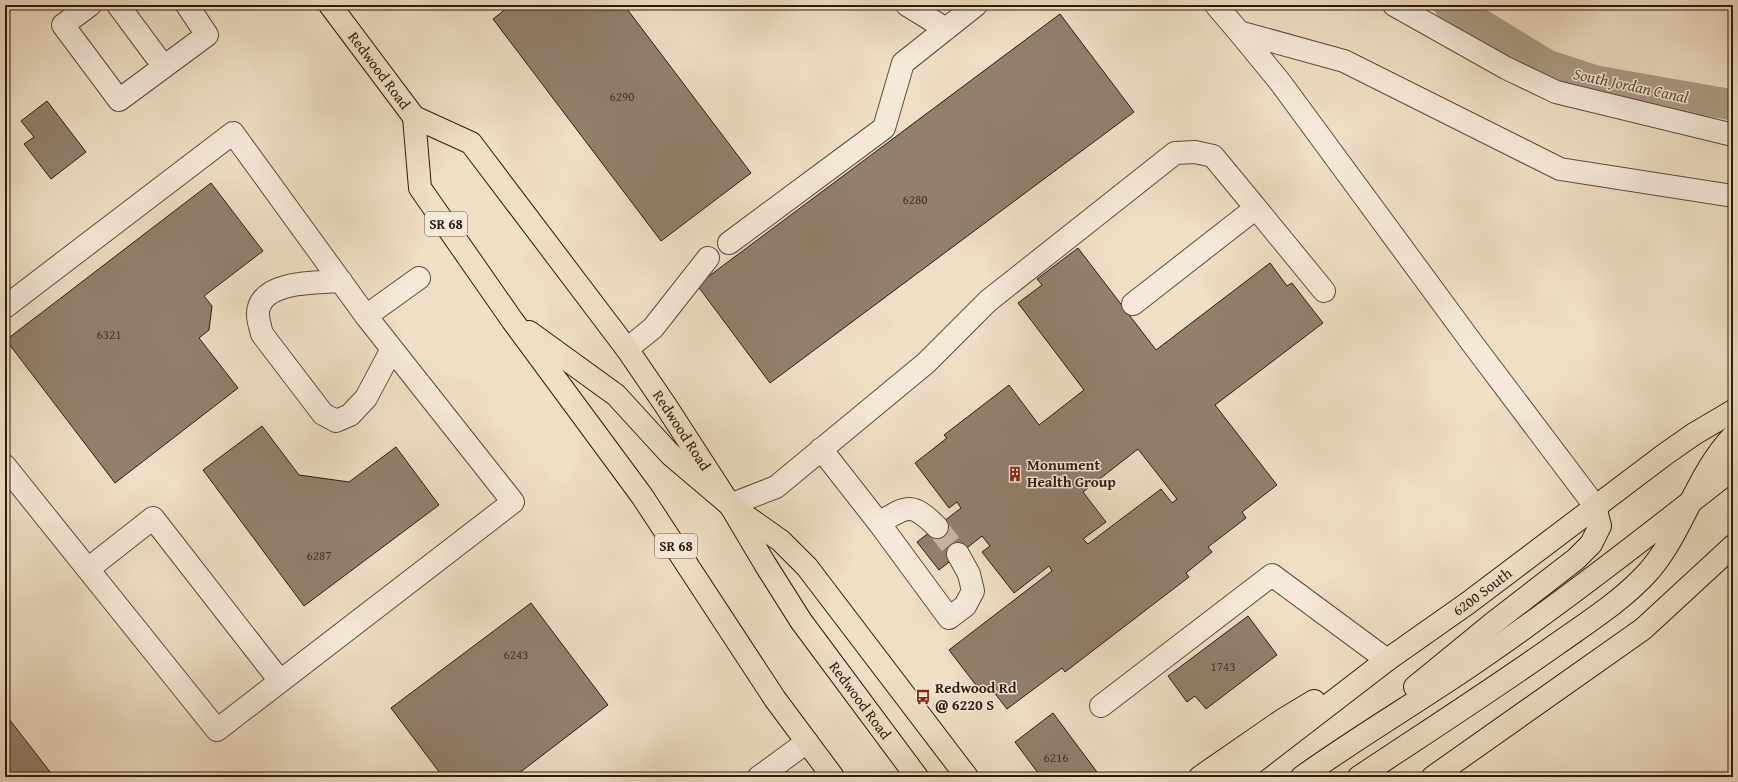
<svg xmlns="http://www.w3.org/2000/svg" width="1738" height="782" font-family="'Gentium Book Plus',serif">
<style>
.lines{fill:none;stroke-linecap:round;stroke-linejoin:round}
.canal{stroke:#ad9c86;stroke-width:31}
.building{fill:#92806d;stroke:#2d1a0d;fill-rule:evenodd}
.minor-tunnel{stroke:#c8b8a0;stroke-width:22;stroke-dasharray:22 11;stroke-linecap:butt}
.minor-casing{stroke:#5e4b3b;stroke-width:24}
.major-casing{stroke:#2d1a0d;stroke-width:24}
.minor{stroke:#f5ead9;stroke-width:22}
.major{stroke:#efdfc5;stroke-width:22}
.labels{text-anchor:middle;stroke-width:3;stroke-linejoin:round;paint-order:stroke}
.number-label{font-size:13px;fill:#463425}
.shield{fill:#f5ead9;stroke:#69584a;stroke-width:1}
.shield-label{font-size:14px;font-weight:bold;fill:#2d1a0d}
.street-label{font-size:15px;fill:#2d1a0d;stroke:#f5ead9}
.poi-label{font-size:15px;font-weight:bold;fill:#2d1a0d;stroke:#f5ead9;text-anchor:start}
.water-label{font-size:16px;font-style:italic;fill:#604e3d;stroke:#f5ead9}
</style>
<rect width="100%" height="100%" fill="#efdfc5"/>
<filter id="stains"><feTurbulence type="fractalNoise" baseFrequency=".005" numOctaves="4"/><feColorMatrix values="0 0 0 0 .2 0 0 0 0 .09 0 0 0 0 .02 0 0 0 .5 -.17"/></filter>
<radialGradient id="worn" r=".72"><stop offset=".6" stop-color="#630" stop-opacity="0"/><stop offset="1" stop-color="#630" stop-opacity=".3"/></radialGradient>
<g class="lines">
<!-- canal -->
<path class="canal" d="M1449,5l98,60 49,16 137,24"/>
</g>
<!-- building -->
<path class="building" d="M511,5h113l127,168 -90,68 -168,-222z
M1060,14l74,98 -364,271 -73,-98z
M47,101l39,51 -35,27 -27,-35 10,-7 -13,-16z
M211,183l52,68 -59,45 8,10 -3,24 -10,8 39,50 -123,95 -109,-143z
M1078,248l78,102 114,-87 17,23 5,-3 31,40 -108,82 62,80 -35,27 4,6 -38,29 4,5 -26,21 3,4 -124,95 -3,-4 -55,41 -17,-22 -8,6 -33,-43 103,-79 -3,-5 -35,27 -32,-41 8,-6 -8,-10 -43,34 -22,-28 44,-34 -4,-6 -8,6 -34,-45 32,-25 -3,-3 65,-50 30,40 45,-35 -66,-87 24,-18 -5,-6zM1138,449l39,50 -5,4 -11,-14 -73,55 -5,-5 23,-17 -23,-30z
M262,426l37,49 50,7 47,-35 43,58 -135,101 -101,-136z
M531,603l77,102 -94,72h-71l-52,-69z
M1248,616l29,39 -71,54 -11,-13 -8,6 -19,-26z
M1053,713l44,59 -6,5h-50l-26,-35z
M6,715l48,62h-49z"/>
<g class="lines">
<!-- minor-tunnel -->
<path class="minor-tunnel" d="M937,527l21,27"/>
<!-- minor casing -->
<g class="minor-casing">
<path id="minor" d="M90,5l-27,20 56,75 88,-65 -20,-30
M118,5l46,62
M907,5l39,24
M1216,5l23,27 105,29 216,108 173,27
M1394,5l112,63 50,24 177,43
M1239,32l41,50 192,261 123,163
M1256,208l68,83
M729,243l155,-115 19,-65 73,-58
M341,281c-23,2 -73,-1 -82,26 -3,8 1,19 3,27l61,80 13,7 14,-6 16,-17 26,-49
M5,307l228,-174 133,183 147,186 -296,228 -212,-264
M366,316l53,-38
M627,349l26,-21 55,-70
M821,449l58,74 70,95 16,-12 8,-15 -4,-17 -11,-20
M730,505l46,-18 150,-124 62,-62 187,-148 20,-1 18,4 43,52 -123,96
M879,523c28,-17 32,-22 58,4
M88,569l65,-51 127,163
M1101,706l171,-131 115,85
M759,777l48,-35"/>
</g>
<!-- major casing -->
<g class="major-casing">
<g id="major">
<path id="s1" d="M330,5l84,112 57,26 156,206 39,57 64,99 35,59 36,57 116,156"/>
<path d="M414,117l6,71 92,132 130,176 133,203 58,78"/>
<path d="M529,332l87,63 54,59 60,51 51,36 26,26 160,210"/>
<path d="M1415,687l77,-63 84,-65 15,-15 9,-18 -5,-20"/>
<path d="M1200,777l81,-56 33,-20"/>
<path id="s2" d="M1235,777l152,-117 81,-57 196,-148 30,-21 39,-23"/>
<path d="M1302,777c60,-43 124,-80 184,-122 85,-59 166,-123 247,-186"/>
<path d="M1359,777c66,-44 133,-87 198,-133 31,-22 66,-44 92,-73 35,-41 47,-96 84,-135"/>
<path d="M1433,777l210,-148 90,-83"/>
</g>
</g>
<!-- minor -->
<use href="#minor" class="minor"/>
<!-- major -->
<use href="#major" class="major"/>
</g>
<!-- icons -->
<defs>
<g id="building-bare" transform="scale(1.2)"><path d="M-4-6H4V6H1V3H-1V6H-4ZM-2.5-4.3h1.7v1.8h-1.7ZM.8-4.3h1.7v1.8H.8ZM-2.5-1h1.7V.8h-1.7ZM.8-1h1.7V.8H.8Z" fill="#8f2418" stroke="#f5ead9" stroke-width="2.5" paint-order="stroke"/></g>
<g id="bus-bare" transform="scale(1.2)"><path d="M-5-6H5V4H4V6H2V4H-2V6H-4V4H-5ZM-3.5-4V0h7V-4ZM-3.5 1.2v1.5H-2V1.2ZM2 1.2v1.5H3.5V1.2Z" fill="#8f2418" stroke="#f5ead9" stroke-width="2.5" paint-order="stroke"/></g>
</defs>
<g fill-rule="evenodd">
<use href="#building-bare" x="1015" y="474"/>
<use href="#bus-bare" x="923" y="697"/>
</g>
<g class="labels">
<!-- number labels -->
<g class="number-label">
<text x="622" y="101">6290</text>
<text x="915" y="204">6280</text>
<text x="109" y="339">6321</text>
<text x="319" y="560">6287</text>
<text x="516" y="659">6243</text>
<text x="1223" y="671">1743</text>
<text x="1056" y="762">6216</text>
</g>
<!-- shield labels -->
<g class="shield">
<rect x="425" y="212" width="42" height="24" rx="3"/>
<rect x="655" y="534" width="42" height="24" rx="3"/>
</g>
<g class="shield-label">
<text x="446" y="229">SR 68</text>
<text x="676" y="551">SR 68</text>
</g>
<!-- street labels -->
<g class="street-label">
<text dy="5" stroke="none"><textPath href="#s1" startOffset="82">Redwood Road</textPath></text>
<text dy="5" stroke="none"><textPath href="#s1" startOffset="559">Redwood Road</textPath></text>
<text dy="5" stroke="none"><textPath href="#s2" startOffset="309">6200 South</textPath></text>
<text dy="5" stroke="none"><textPath href="#s1" startOffset="883">Redwood Road</textPath></text>
</g>
<!-- poi labels -->
<g class="poi-label">
<text x="1027" y="470">Monument<tspan x="1027" dy="17">Health Group</tspan></text>
<text x="935" y="693">Redwood Rd<tspan x="935" dy="17">@ 6220 S</tspan></text>
</g>
<!-- water labels -->
<g class="water-label">
<text transform="translate(1631 85) rotate(12)" y="6">South Jordan Canal</text>
</g>
</g>
<!-- margin -->
<rect width="1738" height="782" fill="none" stroke="#efdfc5" stroke-width="20"/>
<rect x="6" y="6" width="1726" height="770" fill="none" stroke="#2d1a0d" stroke-width="2"/>
<rect x="10" y="10" width="1718" height="762" fill="none" stroke="#2d1a0d"/>
<rect width="100%" height="100%" filter="url(#stains)"/>
<rect width="100%" height="100%" fill="url(#worn)"/>
</svg>
